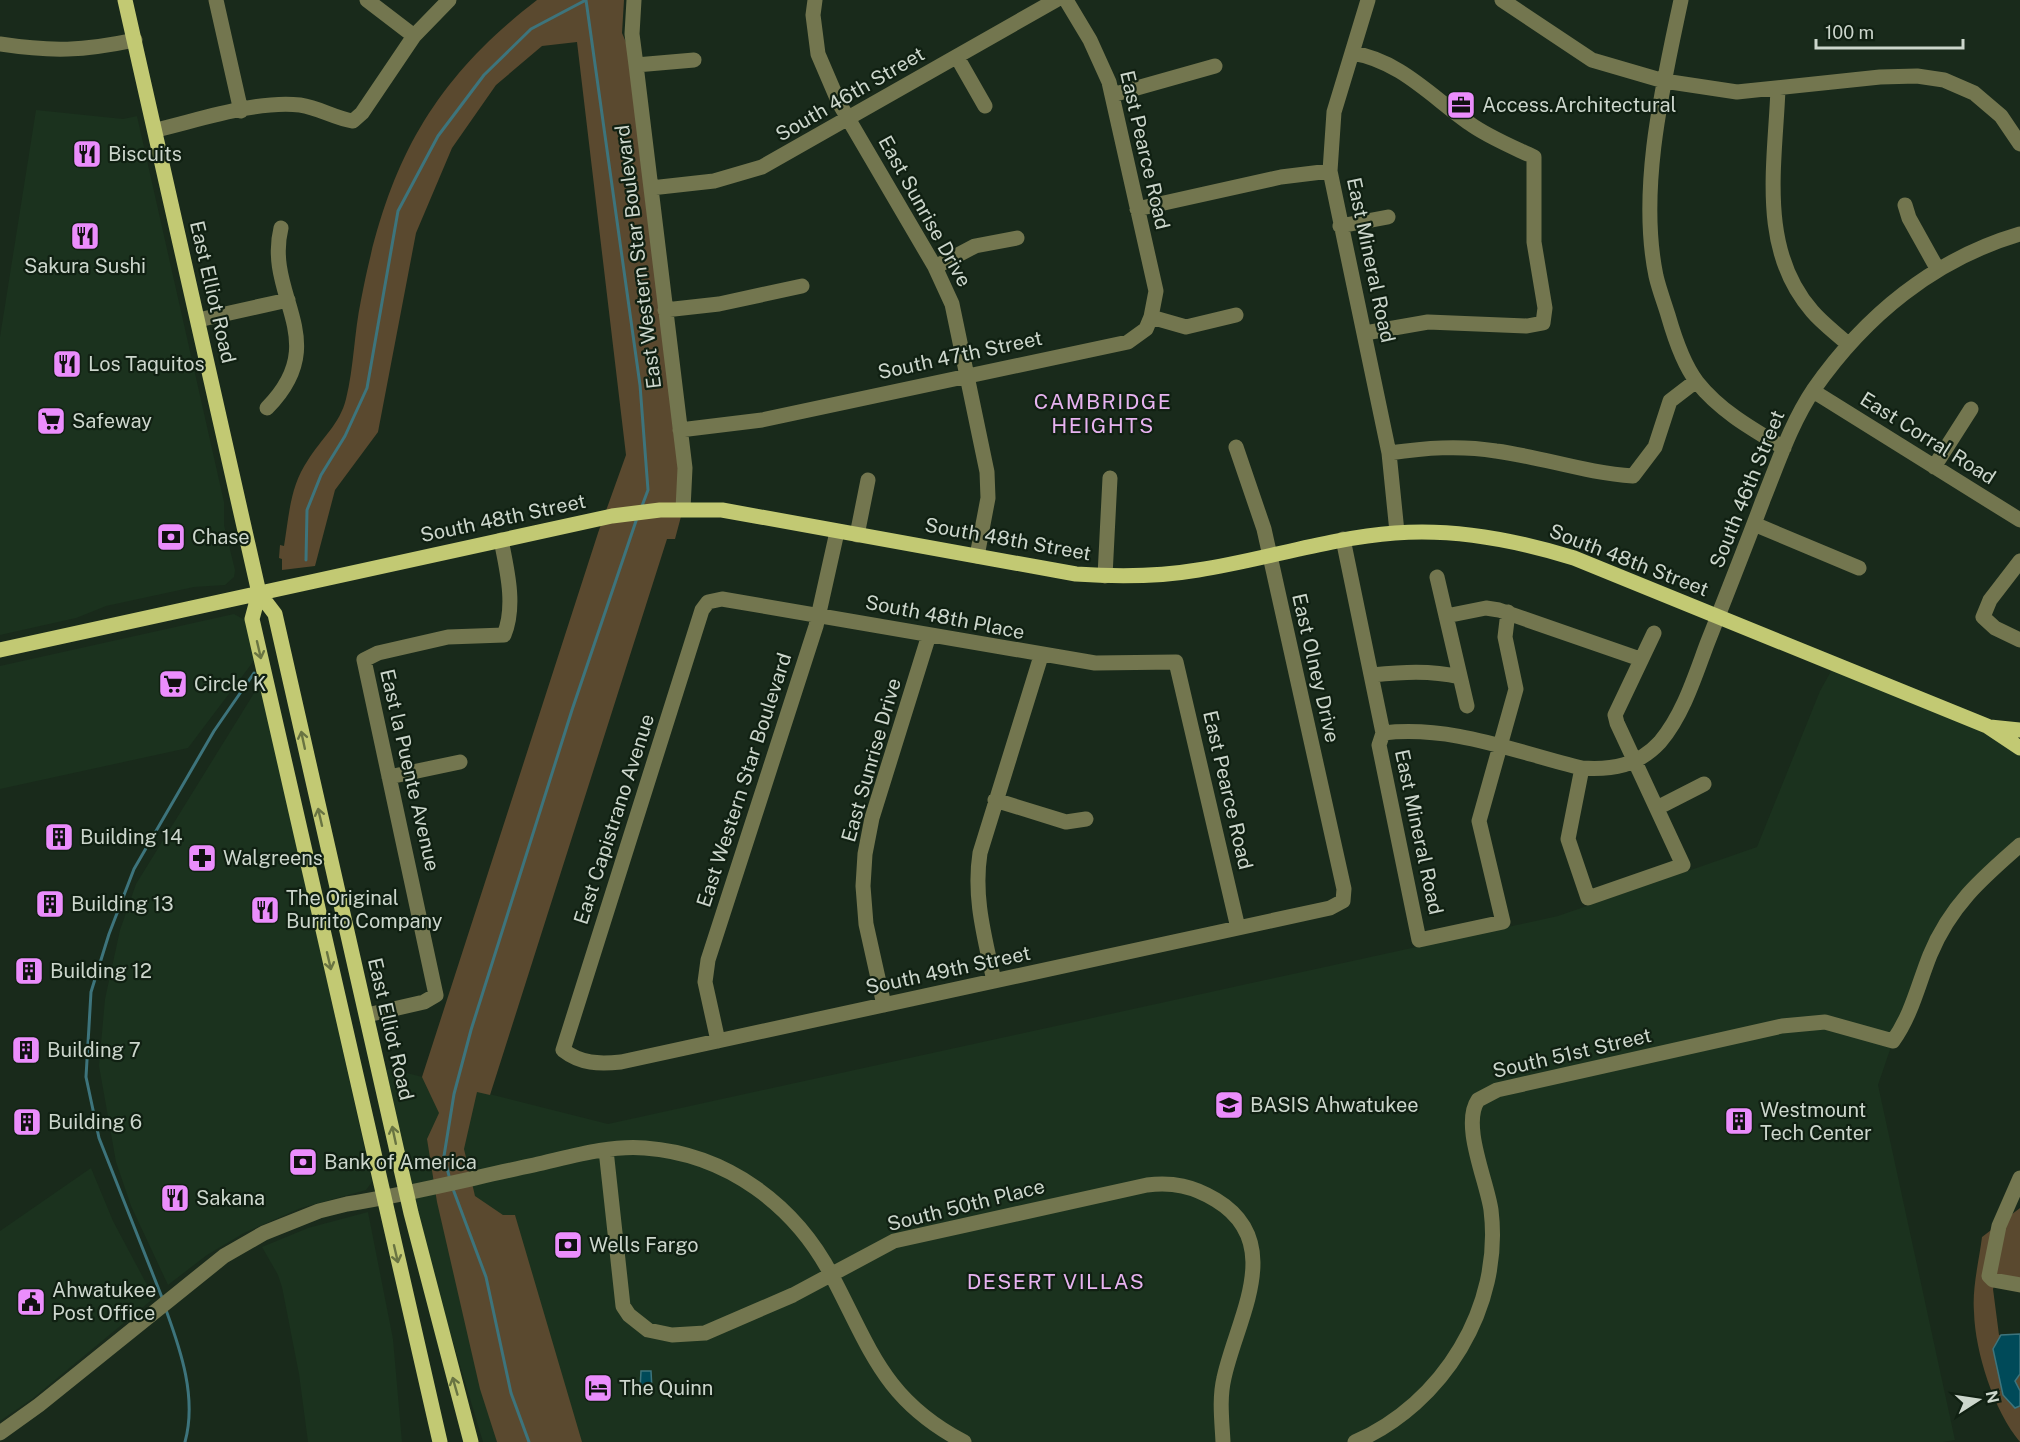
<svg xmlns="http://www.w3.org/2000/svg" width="2020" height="1442" font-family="'Public Sans',sans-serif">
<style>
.built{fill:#1b321e}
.green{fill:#5a492f}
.water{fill:#004a59;stroke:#3d747c;stroke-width:1.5}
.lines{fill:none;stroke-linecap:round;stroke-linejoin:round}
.stream{stroke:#3d747c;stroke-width:3}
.minor{stroke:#73764f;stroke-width:15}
.major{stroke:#c2c973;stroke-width:15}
.oneway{stroke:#697442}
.labels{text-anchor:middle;stroke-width:4.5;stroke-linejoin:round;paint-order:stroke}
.street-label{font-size:20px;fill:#ccd6cc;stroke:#102012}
.poi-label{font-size:20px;fill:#ccd6cc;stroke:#102012;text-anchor:start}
.neighbourhood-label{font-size:21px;letter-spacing:1.5px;fill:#e7b3f0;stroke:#102012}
</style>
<rect width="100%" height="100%" fill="#192a1b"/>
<!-- built -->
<path class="built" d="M36,110l87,9 14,-3 87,386v23l11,45 -1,7 -9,8 -31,2 -88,19 -30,12 -76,17v-298z
M234,614l11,6 11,38 -68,90 -188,41v-123z
M1835,664l185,75v106l-60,55 -67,141 -15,44 77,355 -12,2h-1460l-49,-163 -48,-209 5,-1 217,55 950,-208 199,-69 63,-156z
M262,689l110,493 -6,8 -65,18 -57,25 -37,22 -39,30 -37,-79 -15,-44 -17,-96 6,-67 15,-69 16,-46 120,-194z
M91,1168l22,53 41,77 -122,101 -32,22v-190z
M368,1212l25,127 9,103h-94l-9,-68 -17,-87 -4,-12 -16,-28 46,-19z"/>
<!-- green -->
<path class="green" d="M537,0h87l-2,33 14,32 47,444 -8,30h-8l-177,556 -13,-3 -13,57 11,47 28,19h12l67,227h-85l-17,-53 -43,-187 -10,-63 12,-26 -17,-36 176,-544 28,-78 -49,-413 -35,4 -46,39 -44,63 -36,85 -38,199 -43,58 -20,76 -33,4v-11l-3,-1 1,-13 4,1c5,-30 6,-60 24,-86 13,-21 32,-36 38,-61 8,-32 8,-66 15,-99 25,-132 68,-217 176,-300z
M2020,1208v77l-24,-4 -3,8 6,46 21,-1v108c-26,-31 -45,-90 -46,-130 -2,-24 5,-51 8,-75z"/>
<!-- water -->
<path class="water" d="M2020,1334v40l-5,7 5,10v15l-5,2 -12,-13 -10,-46 8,-14z
M641,1371h10l1,19 -12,-1z"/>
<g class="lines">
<!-- stream -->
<path class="stream" d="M586,0l54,385 8,105 -6,16
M306,560l1,-50 14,-35 24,-39 22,-48 31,-177 40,-75 46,-61 47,-46 55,-29
M450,1180l-6,-24 10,-62 17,-64 101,-320 65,-192
M453,1189l33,88 25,116 18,49
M163,1300l-64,-162 -13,-61 5,-85 18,-58 25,-65 80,-138 40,-58
M166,1310c15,41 31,88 19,132"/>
<!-- minor -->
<path class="minor" d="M216,0l25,111
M367,0l47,36
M634,0l-2,34 4,31 49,403 -2,41
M815,0l-2,15 5,39 21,49 96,164 17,37 35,168 1,26 -11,58
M1066,0l24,40 19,42 47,209 -5,26
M1368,0l-34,112 -4,59 59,282 8,79
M1502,0l90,60 72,21 73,11 143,-15 37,-1 27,4 30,13 27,23 19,28
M1681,0c-18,85 -43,189 -25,276 3,13 8,26 12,39 6,21 15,49 29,67 23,29 55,47 87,66
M0,44c52,8 83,7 135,-4
M1352,53c47,7 80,44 117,70 19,14 44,24 65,34v85l11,66 -2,15 -16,3 -99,-4 -63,11
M957,57l28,49
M636,65l58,-5
M1778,89c-3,76 -20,160 34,222 10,12 25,23 37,34
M1112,95l103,-29
M156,130c43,-10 101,-30 144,-25 20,3 34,13 53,16l9,-8 52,-77 35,-36
M651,188l63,-7 48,-14 294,-167
M1905,205l4,13 29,52
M1137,209l144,-32 49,-6
M1340,226l48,-9
M935,267l40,-21 42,-8
M665,310l54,-6 83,-18
M198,320l90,-20
M1813,391l207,129
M267,408c67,-68 -3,-111 14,-180
M680,430l82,-10 366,-78 18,-13 5,-12 35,10 50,-12
M1236,447l28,82 80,360 -1,12 -13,7 -709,154c-22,2 -40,2 -58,-12l139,-440 6,-8 14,-3 373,64 81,-1 62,266
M1389,453c36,-5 70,-8 107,-2 46,6 90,22 137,25l22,-29 15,-46 26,-20
M1934,467l37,-58
M1754,524l105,44
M857,535l11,-55
M1343,539l40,194
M2020,561l-30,39 -7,17 12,11 25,12
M1105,576l5,-98
M1437,577l30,129
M1446,616l40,-8 13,2 141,49
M1372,675c30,-3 58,-5 88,2
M1383,733c70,-8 132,19 199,35 30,2 56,-2 78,-26 23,-27 35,-66 47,-98 19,-48 38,-96 56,-144 15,-37 28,-77 51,-111 51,-73 120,-130 206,-155
M1383,733l-4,12 40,195 84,-18 -24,-101 37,-132 -11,-52 3,-25
M1582,768l-14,71 20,59 95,-33 -66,-142 -2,-8 39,-82
M389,777l71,-15
M995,800l71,22 20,-3
M1657,808l47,-24
M994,981c-9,-43 -21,-83 -14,-128l61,-197
M884,1005l-18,-81 -3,-38 2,-32 7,-36 57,-183
M367,1015l57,-13 12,-7 -72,-335 14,-7 70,-16 56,-2c12,-29 3,-65 -3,-95
M718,1041l-13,-59 3,-22 108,-334 21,-94
M606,1150l17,156 6,9 19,15 24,5 33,-2 88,-38 101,-54 253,-56c26,-3 46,1 69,15 71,43 20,120 8,178 -5,21 -2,43 -1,64
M2020,1178l-21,48 -10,50 4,4 27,5
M0,1433l39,-28 185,-149 40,-23 55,-22 28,-7c63,-10 125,-26 187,-39 36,-8 74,-20 111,-17 82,6 150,57 187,128 39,74 52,124 132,166
M1355,1442c88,-38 148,-135 136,-232 -4,-29 -30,-85 -13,-110l19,-10 285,-64 43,-4 68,19c19,-27 25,-56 37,-86 20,-49 51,-76 90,-110"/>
<!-- major -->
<path class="major" d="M125,0l134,593 16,21 136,599 60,229
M259,593l-7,26 188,823
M0,650l612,-134 48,-6h62l354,64c41,3 81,3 122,-4 66,-10 130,-32 197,-37 61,-5 121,7 179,25l413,168 33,22
M1990,727l30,3"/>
</g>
<!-- one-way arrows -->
<defs><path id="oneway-shaft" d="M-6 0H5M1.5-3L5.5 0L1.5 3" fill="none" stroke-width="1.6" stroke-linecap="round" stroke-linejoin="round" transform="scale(1.5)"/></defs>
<g class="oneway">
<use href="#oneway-shaft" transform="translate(259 650) rotate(77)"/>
<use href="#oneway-shaft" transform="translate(303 740) rotate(-102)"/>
<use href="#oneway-shaft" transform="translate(320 817) rotate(-103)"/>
<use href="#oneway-shaft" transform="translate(329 961) rotate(77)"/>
<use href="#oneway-shaft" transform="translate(394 1135) rotate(-102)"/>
<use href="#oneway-shaft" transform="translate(396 1254) rotate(77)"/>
<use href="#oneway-shaft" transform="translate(455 1386) rotate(-106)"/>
</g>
<!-- icons -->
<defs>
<g id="office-square" transform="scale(1.5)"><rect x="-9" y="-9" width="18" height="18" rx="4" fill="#eb8dfc" stroke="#102012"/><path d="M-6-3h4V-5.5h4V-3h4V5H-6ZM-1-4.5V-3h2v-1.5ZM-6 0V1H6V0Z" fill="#111"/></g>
<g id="restaurant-square" transform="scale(1.5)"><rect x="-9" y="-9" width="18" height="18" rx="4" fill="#eb8dfc" stroke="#102012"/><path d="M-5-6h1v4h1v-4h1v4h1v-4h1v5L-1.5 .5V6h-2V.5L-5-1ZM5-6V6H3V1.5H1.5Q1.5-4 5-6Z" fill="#111"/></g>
<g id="supermarket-square" transform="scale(1.5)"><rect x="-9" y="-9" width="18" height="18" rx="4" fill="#eb8dfc" stroke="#102012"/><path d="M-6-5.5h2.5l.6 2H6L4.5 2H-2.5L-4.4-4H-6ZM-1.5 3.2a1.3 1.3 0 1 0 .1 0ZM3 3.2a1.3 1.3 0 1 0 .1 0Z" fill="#111"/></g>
<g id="bank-square" transform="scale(1.5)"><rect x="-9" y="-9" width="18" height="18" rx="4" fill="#eb8dfc" stroke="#102012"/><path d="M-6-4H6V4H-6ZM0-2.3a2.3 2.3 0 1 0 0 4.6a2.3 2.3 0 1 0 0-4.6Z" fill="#111"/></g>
<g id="building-square" transform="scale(1.5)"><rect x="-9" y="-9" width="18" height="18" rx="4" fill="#eb8dfc" stroke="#102012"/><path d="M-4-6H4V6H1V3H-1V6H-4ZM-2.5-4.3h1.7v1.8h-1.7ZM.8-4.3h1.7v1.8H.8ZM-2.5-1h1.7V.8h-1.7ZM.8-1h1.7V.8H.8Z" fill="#111"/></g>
<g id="pharmacy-square" transform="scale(1.5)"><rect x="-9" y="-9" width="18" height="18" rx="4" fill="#eb8dfc" stroke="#102012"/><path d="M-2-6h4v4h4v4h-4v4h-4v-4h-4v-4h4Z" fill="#111"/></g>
<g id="school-square" transform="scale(1.5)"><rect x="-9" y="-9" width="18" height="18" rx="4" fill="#eb8dfc" stroke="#102012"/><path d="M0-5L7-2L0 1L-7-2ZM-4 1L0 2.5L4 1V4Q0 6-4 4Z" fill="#111"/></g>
<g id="civic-square" transform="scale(1.5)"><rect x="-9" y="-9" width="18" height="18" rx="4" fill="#eb8dfc" stroke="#102012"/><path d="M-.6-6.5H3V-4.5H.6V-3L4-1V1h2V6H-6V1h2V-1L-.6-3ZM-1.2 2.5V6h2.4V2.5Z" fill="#111"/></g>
<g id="hotel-square" transform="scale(1.5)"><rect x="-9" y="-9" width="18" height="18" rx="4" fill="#eb8dfc" stroke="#102012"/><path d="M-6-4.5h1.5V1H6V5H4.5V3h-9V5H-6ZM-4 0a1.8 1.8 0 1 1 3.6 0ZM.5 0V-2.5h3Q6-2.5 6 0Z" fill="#111"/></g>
</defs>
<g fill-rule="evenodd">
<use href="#office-square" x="1461" y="105"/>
<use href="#restaurant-square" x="87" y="154"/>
<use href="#restaurant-square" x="85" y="236"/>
<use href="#restaurant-square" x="67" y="364"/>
<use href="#supermarket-square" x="51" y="421"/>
<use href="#bank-square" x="171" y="537"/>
<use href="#supermarket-square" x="173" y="684"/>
<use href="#building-square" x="59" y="837"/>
<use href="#pharmacy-square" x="202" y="858"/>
<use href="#building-square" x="50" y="904"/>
<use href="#restaurant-square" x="265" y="910"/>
<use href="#building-square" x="29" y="971"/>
<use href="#building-square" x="26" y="1050"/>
<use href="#school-square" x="1229" y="1105"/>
<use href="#building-square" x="1739" y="1121"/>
<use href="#building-square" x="27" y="1122"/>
<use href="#bank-square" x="303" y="1162"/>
<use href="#restaurant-square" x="175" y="1198"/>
<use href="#bank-square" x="568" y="1245"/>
<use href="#civic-square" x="31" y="1302"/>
<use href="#hotel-square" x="598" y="1388"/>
</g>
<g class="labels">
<!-- street labels -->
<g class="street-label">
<text transform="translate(850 94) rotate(-30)" y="7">South 46th Street</text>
<text transform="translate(1145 150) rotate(77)" y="7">East Pearce Road</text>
<text transform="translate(925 211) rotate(61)" y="7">East Sunrise Drive</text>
<text transform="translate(638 257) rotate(-97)" y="7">East Western Star Boulevard</text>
<text transform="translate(1371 260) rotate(78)" y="7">East Mineral Road</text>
<text transform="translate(213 292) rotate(77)" y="7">East Elliot Road</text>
<text transform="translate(960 355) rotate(-12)" y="7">South 47th Street</text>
<text transform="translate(1928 438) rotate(32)" y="7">East Corral Road</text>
<text transform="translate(1747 489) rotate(-68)" y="7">South 46th Street</text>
<text transform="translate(503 518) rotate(-12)" y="7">South 48th Street</text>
<text transform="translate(1008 539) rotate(10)" y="7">South 48th Street</text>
<text transform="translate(1629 560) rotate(21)" y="7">South 48th Street</text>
<text transform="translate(945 617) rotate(11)" y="7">South 48th Place</text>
<text transform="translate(1316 668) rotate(77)" y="7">East Olney Drive</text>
<text transform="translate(871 760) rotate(-74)" y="7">East Sunrise Drive</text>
<text transform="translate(410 770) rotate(77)" y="7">East la Puente Avenue</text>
<text transform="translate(744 780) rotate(-72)" y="7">East Western Star Boulevard</text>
<text transform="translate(1228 790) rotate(77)" y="7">East Pearce Road</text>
<text transform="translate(614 819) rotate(-72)" y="7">East Capistrano Avenue</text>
<text transform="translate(1419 832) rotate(78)" y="7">East Mineral Road</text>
<text transform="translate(948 970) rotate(-12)" y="7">South 49th Street</text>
<text transform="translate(391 1029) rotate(77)" y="7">East Elliot Road</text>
<text transform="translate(1572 1053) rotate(-13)" y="7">South 51st Street</text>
<text transform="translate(966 1205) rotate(-14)" y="7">South 50th Place</text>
</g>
<!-- poi labels -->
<g class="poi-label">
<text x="1482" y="112">Access.Architectural</text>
<text x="108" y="161">Biscuits</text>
<text x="85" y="273" text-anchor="middle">Sakura Sushi</text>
<text x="88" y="371">Los Taquitos</text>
<text x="72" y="428">Safeway</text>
<text x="192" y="544">Chase</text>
<text x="194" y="691">Circle K</text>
<text x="80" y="844">Building 14</text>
<text x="223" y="865">Walgreens</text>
<text x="286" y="905">The Original<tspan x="286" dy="23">Burrito Company</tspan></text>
<text x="71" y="911">Building 13</text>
<text x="50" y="978">Building 12</text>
<text x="47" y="1057">Building 7</text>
<text x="1250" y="1112">BASIS Ahwatukee</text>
<text x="1760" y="1117">Westmount<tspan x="1760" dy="23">Tech Center</tspan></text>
<text x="48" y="1129">Building 6</text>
<text x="324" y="1169">Bank of America</text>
<text x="196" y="1205">Sakana</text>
<text x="589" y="1252">Wells Fargo</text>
<text x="52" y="1297">Ahwatukee<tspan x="52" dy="23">Post Office</tspan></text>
<text x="619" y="1395">The Quinn</text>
</g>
<!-- neighbourhood labels -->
<g class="neighbourhood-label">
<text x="1103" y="409">CAMBRIDGE<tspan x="1103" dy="24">HEIGHTS</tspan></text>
<text x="1056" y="1289">DESERT VILLAS</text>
</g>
</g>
<!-- north arrow -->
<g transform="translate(1978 1400) rotate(78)" stroke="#102012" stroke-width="4.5" paint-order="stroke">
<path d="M0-4.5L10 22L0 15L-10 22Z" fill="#ccd6cc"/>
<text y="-9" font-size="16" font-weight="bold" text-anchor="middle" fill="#ccd6cc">N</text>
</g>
<!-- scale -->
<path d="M1816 39v9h147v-9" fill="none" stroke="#ccd6cc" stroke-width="3"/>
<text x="1825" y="39" font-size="18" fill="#ccd6cc" stroke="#102012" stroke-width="4.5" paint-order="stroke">100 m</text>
</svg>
